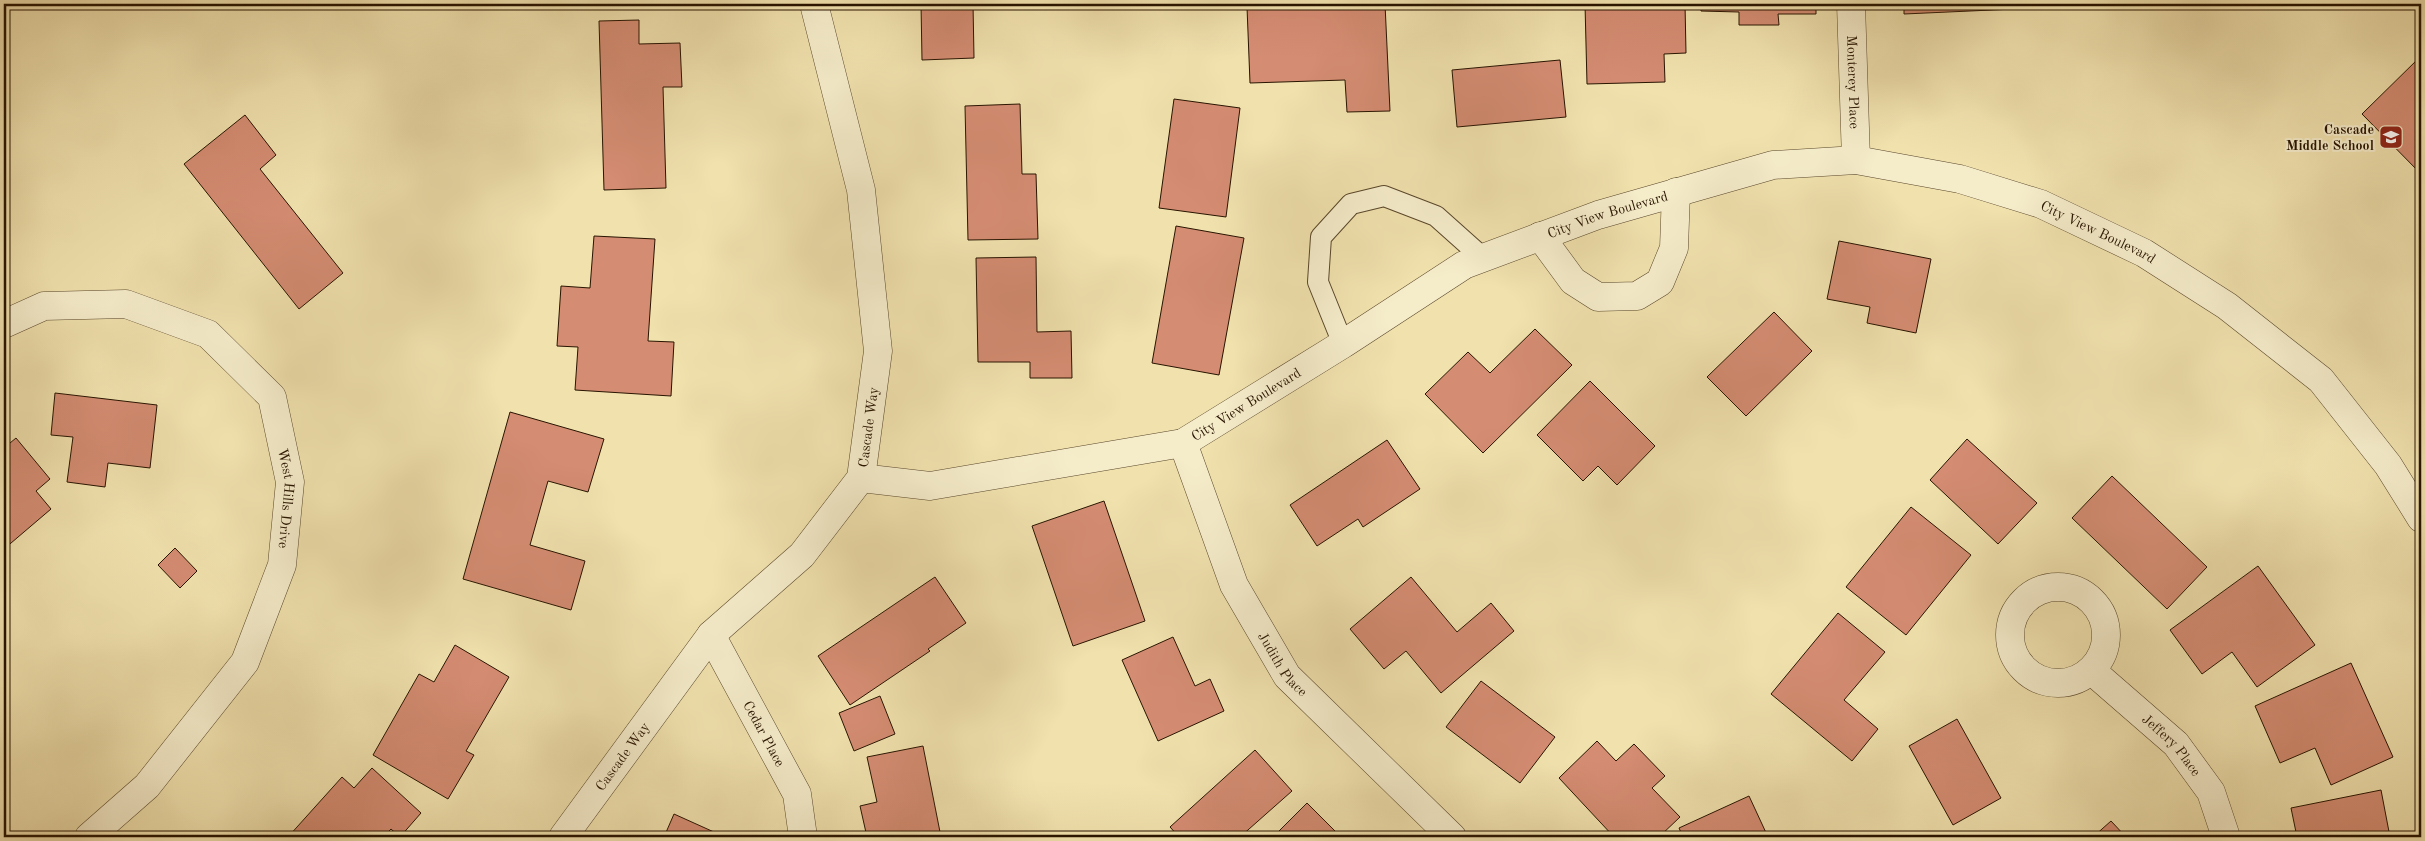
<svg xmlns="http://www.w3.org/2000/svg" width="2425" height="841" font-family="'Old Standard TT',serif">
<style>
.building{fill:#d48c72;stroke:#281400}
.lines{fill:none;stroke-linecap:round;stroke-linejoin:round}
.service-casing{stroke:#5a472b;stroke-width:22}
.minor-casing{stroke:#5a472b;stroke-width:29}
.tertiary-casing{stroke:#5a472b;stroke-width:29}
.service{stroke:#f5ecca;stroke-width:20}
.minor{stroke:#f5ecca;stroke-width:28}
.tertiary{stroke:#f5ecca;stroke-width:28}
.labels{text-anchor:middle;stroke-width:4;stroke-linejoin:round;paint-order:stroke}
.street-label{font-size:14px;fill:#281400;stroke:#f5ecca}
.poi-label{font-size:14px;font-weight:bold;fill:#281400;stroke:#f5ecca;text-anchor:end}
</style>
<rect width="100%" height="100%" fill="#f0e1ad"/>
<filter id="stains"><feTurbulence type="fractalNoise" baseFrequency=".004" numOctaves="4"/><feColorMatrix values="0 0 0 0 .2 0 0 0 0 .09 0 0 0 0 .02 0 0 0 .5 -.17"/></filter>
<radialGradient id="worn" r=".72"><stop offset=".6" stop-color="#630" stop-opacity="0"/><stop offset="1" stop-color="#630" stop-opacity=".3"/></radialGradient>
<!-- building -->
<path class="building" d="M921,4h52l1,54 -52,2z
M1323,4h62l5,107 -43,1 -2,-32 -95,3 -3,-76z
M1585,4h100l1,49 -22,1 1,28 -78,2z
M1701,4h115v10h-38l1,11h-40v-13l-38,-1z
M1904,4h110v5l-110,5z
M2094,4h58v4h-58z
M639,20v24l41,-1 2,44h-19l3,101 -62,2 -5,-169z
M2421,56v118l-59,-60z
M1560,60l6,57 -109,10 -5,-57z
M1174,99l66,9 -14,109 -67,-9z
M1020,104l2,70h14l2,65 -70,1 -3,-134z
M245,115l31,40 -16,14 83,104 -44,36 -115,-145z
M1176,226l68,12 -25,137 -67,-12z
M594,236l61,3 -7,102 26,1 -3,54 -96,-6 3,-43 -21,-1 4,-60 29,2z
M1839,241l92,18 -15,74 -49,-10 3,-16 -43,-8z
M1036,257l1,75 34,-1 1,47h-42v-16h-52l-2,-104z
M1774,312l38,39 -66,65 -39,-39z
M1535,329l37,36 -89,88 -58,-59 43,-42 22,21z
M1590,381l65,65 -38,39 -19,-19 -15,15 -46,-46z
M55,393l102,12 -7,63 -42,-5 -3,24 -38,-5 6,-45 -22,-2z
M510,412l94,27 -16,53 -40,-11 -18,64 55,16 -14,49 -108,-31z
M16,438l34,41 -14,12 15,18 -47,40v-101z
M1967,439l70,64 -39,41 -68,-64z
M1387,440l33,49 -57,38 -5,-8 -41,27 -27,-41z
M2112,476l95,91 -40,42 -95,-91z
M1104,501l41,120 -72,25 -41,-120z
M1911,507l60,48 -65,80 -60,-48z
M175,548l22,23 -17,17 -22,-23z
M2258,566l57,79 -58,42 -25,-35 -30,22 -32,-44z
M935,577l31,46 -38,26 2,2 -80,54 -32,-49z
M1411,577l46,55 34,-29 23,28 -73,62 -35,-42 -22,18 -34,-40z
M1838,613l47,39 -41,48 34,29 -26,32 -81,-67z
M1173,637l22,49 15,-7 14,32 -66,30 -36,-81z
M455,645l54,32 -43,74 8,4 -26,44 -75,-44 46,-81 15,8z
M2351,663l42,94 -62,28 -16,-37 -35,15 -25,-57z
M1481,681l74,56 -35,46 -74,-56z
M880,696l15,38 -41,17 -15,-38z
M1957,719l44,79 -48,27 -44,-79z
M1597,741l19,20 18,-17 31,32 -13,12 28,29 -21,20h-45l-55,-59z
M923,746l18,91h-74l-7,-31 17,-4 -10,-45z
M1255,750l37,41 -52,46h-61l-9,-10z
M372,768l49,45 -21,24 -9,-8 -8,8h-95l54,-60 12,11z
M2381,790l9,47h-93l-6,-29z
M1749,796l19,41h-85l-4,-9z
M1307,803l34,34h-68z
M674,814l51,23h-61z
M2111,821l15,16h-33z"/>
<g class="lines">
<!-- service casing -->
<g class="service-casing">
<path id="service" d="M1343,344l-25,-62 3,-45 30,-33 33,-8 52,20 47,42"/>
</g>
<!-- minor casing -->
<g class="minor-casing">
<g id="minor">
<path id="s1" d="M1851,4l5,156"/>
<path d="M1540,236l33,45 25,16 39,-1 23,-14 14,-34 2,-56"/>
<path id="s2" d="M4,324l40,-18 82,-2 82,30 64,63 18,85 -8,83 -37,97 -98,124 -58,51"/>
<path id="s3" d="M1183,443l51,142 53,91 165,161"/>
<path id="s4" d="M861,478l69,8 253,-43 160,-99 121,-79 134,-50 175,-50 83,-5 104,19 81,25 103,49 83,53 94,74 67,85 33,53"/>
<circle cx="2058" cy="635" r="48"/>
<path id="s5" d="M711,635l86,159 6,43"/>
<path id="s6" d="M2092,671l84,73 35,48 15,45"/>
</g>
</g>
<!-- tertiary casing -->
<g class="tertiary-casing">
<g id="tertiary">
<path id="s7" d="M563,837l148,-202 91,-80 59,-77 17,-127 -17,-161 -47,-186"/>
</g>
</g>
<!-- service -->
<use href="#service" class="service"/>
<!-- minor -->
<use href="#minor" class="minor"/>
<!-- tertiary -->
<use href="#tertiary" class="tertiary"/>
</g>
<!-- icons -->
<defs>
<g id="school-square" transform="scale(1.25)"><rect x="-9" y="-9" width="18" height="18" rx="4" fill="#8f2418" stroke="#f5ecca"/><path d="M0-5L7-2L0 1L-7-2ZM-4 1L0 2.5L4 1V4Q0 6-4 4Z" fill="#fff"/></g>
</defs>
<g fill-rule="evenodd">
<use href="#school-square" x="2391" y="137"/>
</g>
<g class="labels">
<!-- street labels -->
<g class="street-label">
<text dy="5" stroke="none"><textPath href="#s1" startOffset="78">Monterey Place</textPath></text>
<text dy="5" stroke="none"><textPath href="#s4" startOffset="811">City View Boulevard</textPath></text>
<text dy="5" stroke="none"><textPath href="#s4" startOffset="1321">City View Boulevard</textPath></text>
<text dy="5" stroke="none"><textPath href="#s4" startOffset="400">City View Boulevard</textPath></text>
<text dy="5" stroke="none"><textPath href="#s7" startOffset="520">Cascade Way</textPath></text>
<text dy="5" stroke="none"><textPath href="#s2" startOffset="406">West Hills Drive</textPath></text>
<text dy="5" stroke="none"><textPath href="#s3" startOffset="244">Judith Place</textPath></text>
<text dy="5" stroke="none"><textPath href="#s5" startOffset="112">Cedar Place</textPath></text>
<text dy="5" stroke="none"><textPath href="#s6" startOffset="109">Jeffery Place</textPath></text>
<text dy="5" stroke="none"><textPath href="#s7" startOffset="100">Cascade Way</textPath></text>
</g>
<!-- poi labels -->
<g class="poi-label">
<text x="2374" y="134">Cascade<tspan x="2374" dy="16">Middle School</tspan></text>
</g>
</g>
<!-- margin -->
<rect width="2425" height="841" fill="none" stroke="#f0e1ad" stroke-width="20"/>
<rect x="5" y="5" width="2415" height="831" fill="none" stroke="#281400" stroke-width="2.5"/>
<rect x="10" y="10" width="2405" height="821" fill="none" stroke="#281400"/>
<rect width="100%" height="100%" filter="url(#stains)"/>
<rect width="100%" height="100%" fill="url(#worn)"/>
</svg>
